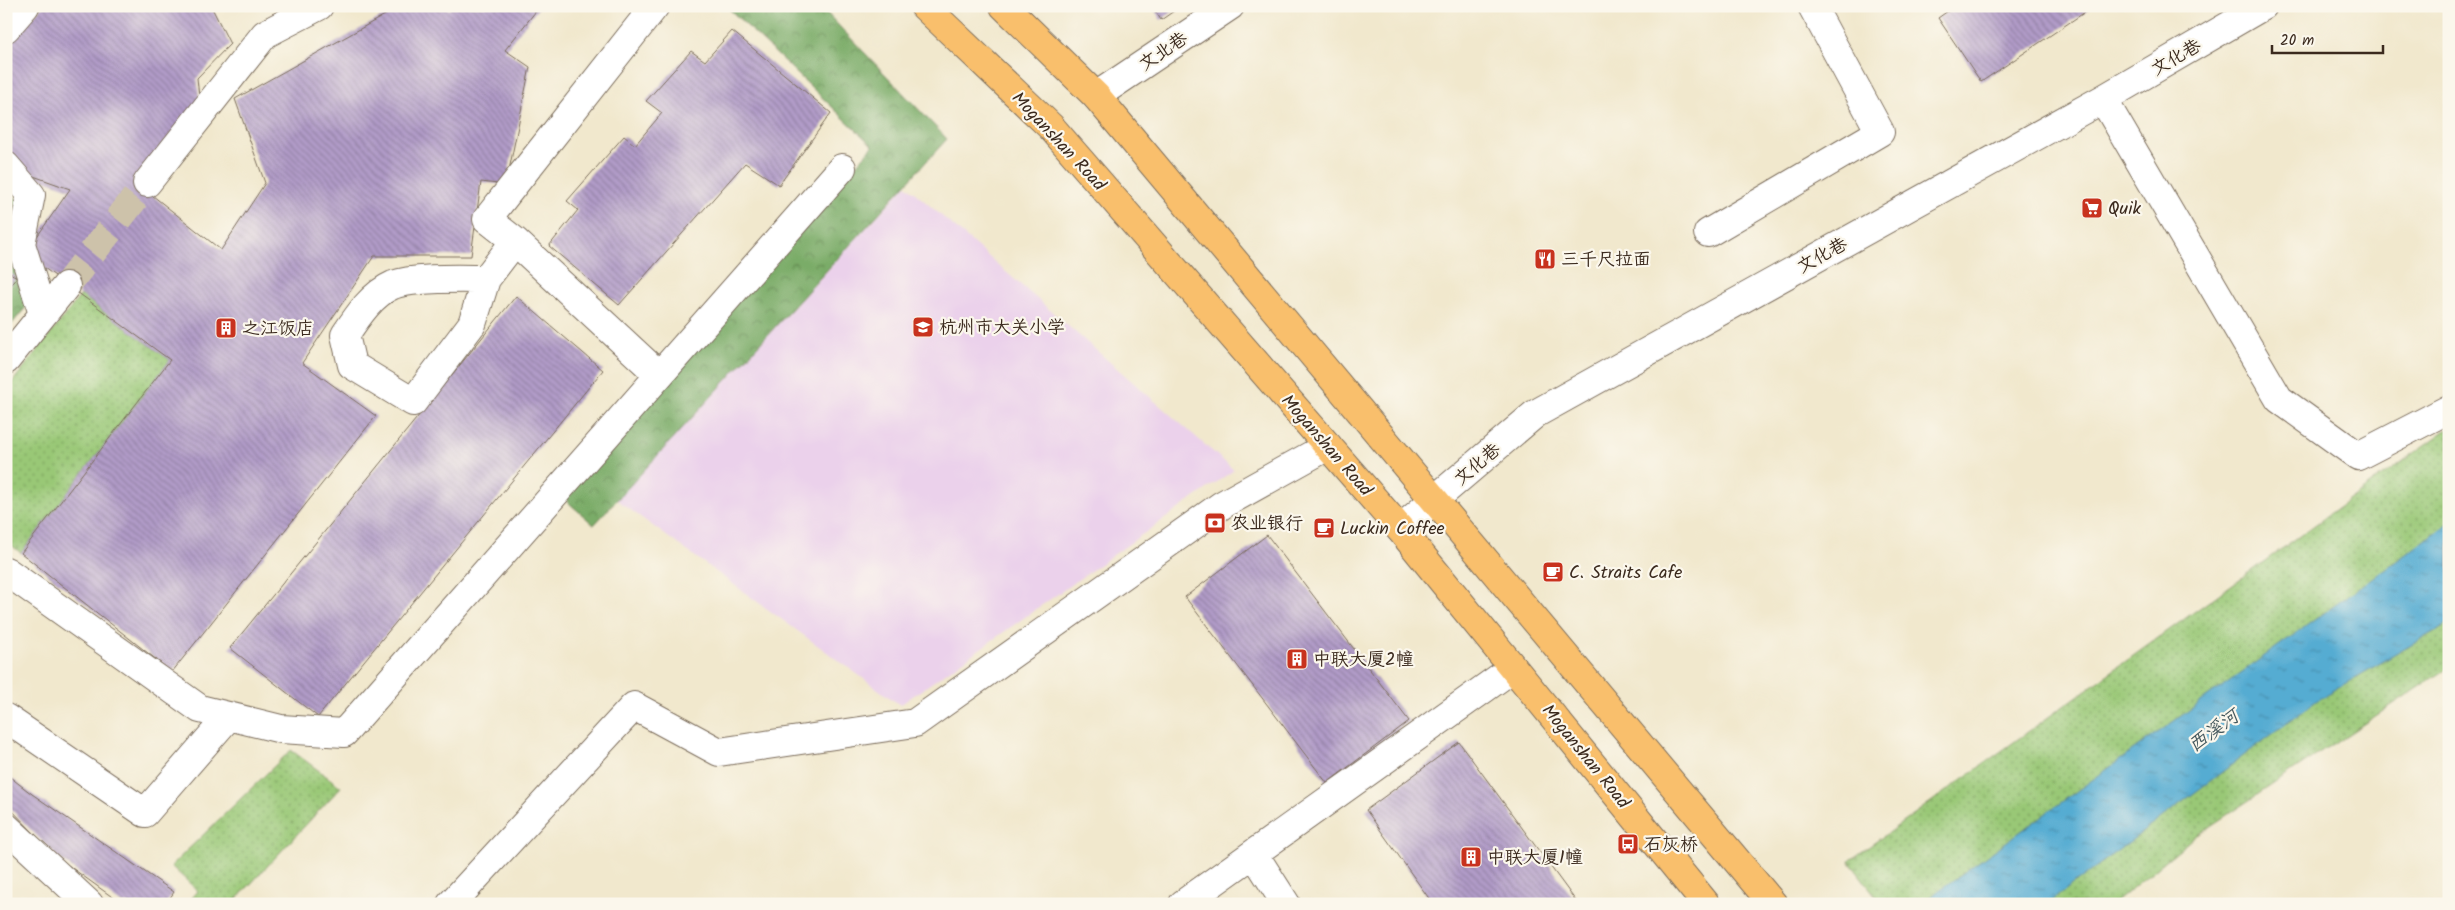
<svg xmlns="http://www.w3.org/2000/svg" width="2455" height="910" font-family="Kalam,'LXGW WenKai TC',sans-serif">
<style>
.built{fill:#ebd1eb}
.grass{fill:url(#grass-dots);stroke:#6a794a}
.forest{fill:url(#forest-crowns);stroke:#5a6b42}
.water{fill:url(#water-ripples);stroke:#486b78}
.building{fill:url(#building-back-hatch)}
.lines{fill:none;stroke-linecap:round;stroke-linejoin:round}
.minor-tunnel{stroke:#cdc2aa;stroke-width:28;stroke-dasharray:28 14;stroke-linecap:butt}
.minor-casing{stroke:#7b6c5b;stroke-width:30}
.major-casing{stroke:#7b6c5b;stroke-width:30}
.minor{stroke:#fff;stroke-width:28}
.major{stroke:#f9bf6c;stroke-width:28}
.labels{text-anchor:middle;stroke-width:4.5;stroke-linejoin:round;paint-order:stroke}
.street-label{font-size:18px;fill:#3b2a1e;stroke:#fbf7ec}
.poi-label{font-size:18px;fill:#3b2a1e;stroke:#fbf7ec;text-anchor:start}
.water-label{font-size:19px;font-style:italic;fill:#44585d;stroke:#fbf7ec}
</style>
<defs>
<pattern id="grass-dots" width="8" height="8" patternUnits="userSpaceOnUse" patternTransform="scale(1.25)"><rect width="8" height="8" fill="#99c876"/><path d="M2 2h.1M6 6h.1" fill="none" stroke="#7ea360" stroke-width="1.8" stroke-linecap="round"/></pattern>
<pattern id="forest-crowns" width="20" height="18" patternUnits="userSpaceOnUse" patternTransform="scale(1.25)"><rect width="20" height="18" fill="#7aac67"/><path d="M2 6a3 3 0 1 1 6 0M12 15a3 3 0 1 1 6 0" fill="none" stroke="#658c54"/></pattern>
<pattern id="water-ripples" width="26" height="14" patternUnits="userSpaceOnUse" patternTransform="scale(1.25)"><rect width="26" height="14" fill="#55acd2"/><path d="M2 4q2-2 4 0t4 0M15 11q2-2 4 0t4 0" fill="none" stroke="#488caa"/></pattern>
<pattern id="building-back-hatch" width="6" height="6" patternUnits="userSpaceOnUse" patternTransform="scale(1.25)"><rect width="6" height="6" fill="#b19bc8"/><path d="M-1 5l2 2M0 0l6 6M5-1l2 2" fill="none" stroke="#917fa2"/></pattern>
</defs>
<rect width="100%" height="100%" fill="#fbf7ec"/>
<filter id="ink" filterUnits="userSpaceOnUse"><feTurbulence type="fractalNoise" baseFrequency=".02" numOctaves="2"/><feDisplacementMap in="SourceGraphic" scale="10" xChannelSelector="R" yChannelSelector="G"/><feConvolveMatrix kernelMatrix="1 2 1 2 8 2 1 2 1" color-interpolation-filters="sRGB"/></filter>
<filter id="wash" filterUnits="userSpaceOnUse"><feTurbulence type="fractalNoise" baseFrequency=".0096" numOctaves="4" result="noise"/><feDisplacementMap in="SourceGraphic" scale="20" xChannelSelector="R" yChannelSelector="G"/><feGaussianBlur stdDeviation="1.12" result="paint"/><feColorMatrix in="noise" values="0 0 0 0 0 0 0 0 0 0 0 0 0 0 0 0 0 1.4 0 .05"/><feComposite in="paint" operator="in"/></filter>
<g filter="url(#wash)">
<rect width="100%" height="100%" fill="#f1e8cd"/>
<!-- built -->
<path class="built" d="M906,185l328,285 -334,235 -283,-205z"/>
<!-- grass -->
<path class="grass" d="M81,295l89,65 -149,193 -15,-12v-151z
M2449,428v239l-255,170 -81,67h-231l-33,-43z
M291,750l50,37 -109,117h-45l11,-13 -27,-25z"/>
<!-- forest -->
<path class="forest" d="M726,6h94l127,133 -353,386 -33,-29 312,-350z
M6,185l21,28v93l-21,25z"/>
<!-- water -->
<path class="water" d="M2449,523v100l-130,76 -272,205h-127z"/>
<g id="blocks">
<!-- building -->
<path class="building" d="M43,6h168l19,38 -33,34 3,28 -67,74 88,70 44,-67 -30,-84 166,-93h46l2,4 3,-4h88l-35,44 25,17 -24,118 -25,-3 -10,74h-97l-72,107 74,53 -204,256 -151,-119 149,-193 -145,-106 45,-65 -62,-22 -2,-5v-117z
M1152,6h29l-20,14z
M1955,6h139l-113,76 -43,-64z
M732,31l99,82 -52,72 -34,-22 -126,142 -70,-59 29,-36 -11,-9 57,-65 11,9 27,-32 -16,-12 45,-50 14,10z
M6,271l11,6 -11,14z
M516,296l87,74 -285,347 -88,-69z
M1267,535l142,186 -82,62 -142,-186z
M1459,742l119,162h-145l-67,-94z
M6,774l26,20 142,98 -8,12h-44l-64,-46 -52,-54z"/>
</g>
</g>
<g filter="url(#ink)">
<use href="#blocks" fill-opacity="0" stroke="#7b6c5b" stroke-width="1"/>
<g class="lines">
<!-- minor-tunnel -->
<path class="minor-tunnel" d="M66,286l81,-103"/>
<!-- minor casing -->
<g class="minor-casing">
<path id="minor" d="M6,28l19,-22
M1096,96l134,-90
M2103,99l176,300 79,57 91,-47
M6,166l25,29 -10,49 22,70
M147,183l118,-149 54,-28
M1708,233l172,-101 -68,-126
M515,241l144,134
M486,279l-14,45 -59,78 -61,-37 -7,-30c12,-18 27,-41 48,-50 22,-8 69,-6 93,-6l29,-38 -28,-22 168,-213
M6,360l60,-74
M1400,529l135,-115 568,-315 160,-93
M6,571l194,138 81,20 63,4 498,-565
M6,718l139,95 84,-97
M6,827l83,77
M1254,854l32,50
M451,904l183,-198 85,46 196,-29 307,-218 106,-59
M1183,904l330,-236"/>
</g>
<!-- major casing -->
<g class="major-casing">
<path id="major" d="M924,6l127,121 349,402 306,375
M1004,6l92,90 677,808"/>
</g>
<!-- minor -->
<use href="#minor" class="minor"/>
<!-- major -->
<use href="#major" class="major"/>
</g>
</g>
<!-- icons -->
<defs>
<g id="supermarket-square" transform="scale(1.125)"><rect x="-9" y="-9" width="18" height="18" rx="4" fill="#c8321e" stroke="#fbf7ec"/><path d="M-6-5.5h2.5l.6 2H6L4.5 2H-2.5L-4.4-4H-6ZM-1.5 3.2a1.3 1.3 0 1 0 .1 0ZM3 3.2a1.3 1.3 0 1 0 .1 0Z" fill="#fff"/></g>
<g id="restaurant-square" transform="scale(1.125)"><rect x="-9" y="-9" width="18" height="18" rx="4" fill="#c8321e" stroke="#fbf7ec"/><path d="M-5-6h1v4h1v-4h1v4h1v-4h1v5L-1.5 .5V6h-2V.5L-5-1ZM5-6V6H3V1.5H1.5Q1.5-4 5-6Z" fill="#fff"/></g>
<g id="school-square" transform="scale(1.125)"><rect x="-9" y="-9" width="18" height="18" rx="4" fill="#c8321e" stroke="#fbf7ec"/><path d="M0-5L7-2L0 1L-7-2ZM-4 1L0 2.5L4 1V4Q0 6-4 4Z" fill="#fff"/></g>
<g id="building-square" transform="scale(1.125)"><rect x="-9" y="-9" width="18" height="18" rx="4" fill="#c8321e" stroke="#fbf7ec"/><path d="M-4-6H4V6H1V3H-1V6H-4ZM-2.5-4.3h1.7v1.8h-1.7ZM.8-4.3h1.7v1.8H.8ZM-2.5-1h1.7V.8h-1.7ZM.8-1h1.7V.8H.8Z" fill="#fff"/></g>
<g id="bank-square" transform="scale(1.125)"><rect x="-9" y="-9" width="18" height="18" rx="4" fill="#c8321e" stroke="#fbf7ec"/><path d="M-6-4H6V4H-6ZM0-2.3a2.3 2.3 0 1 0 0 4.6a2.3 2.3 0 1 0 0-4.6Z" fill="#fff"/></g>
<g id="cafe-square" transform="scale(1.125)"><rect x="-9" y="-9" width="18" height="18" rx="4" fill="#c8321e" stroke="#fbf7ec"/><path d="M-5.5-4.5H6V0H3Q3 3.5 0 3.5H-2.5Q-5.5 3.5-5.5 0ZM3-3.2v2h1.7v-2ZM-6 4.5H4V6H-6Z" fill="#fff"/></g>
<g id="bus-square" transform="scale(1.125)"><rect x="-9" y="-9" width="18" height="18" rx="4" fill="#c8321e" stroke="#fbf7ec"/><path d="M-5-6H5V4H4V6H2V4H-2V6H-4V4H-5ZM-3.5-4V0h7V-4ZM-3.5 1.2v1.5H-2V1.2ZM2 1.2v1.5H3.5V1.2Z" fill="#fff"/></g>
</defs>
<g fill-rule="evenodd">
<use href="#supermarket-square" x="2092" y="208"/>
<use href="#restaurant-square" x="1545" y="259"/>
<use href="#school-square" x="923" y="327"/>
<use href="#building-square" x="226" y="328"/>
<use href="#bank-square" x="1215" y="523"/>
<use href="#cafe-square" x="1324" y="528"/>
<use href="#cafe-square" x="1553" y="572"/>
<use href="#building-square" x="1297" y="659"/>
<use href="#bus-square" x="1628" y="844"/>
<use href="#building-square" x="1471" y="857"/>
</g>
<g class="labels">
<!-- street labels -->
<g class="street-label">
<text transform="translate(1163 51) rotate(-34)" y="6">文北巷</text>
<text transform="translate(2176 57) rotate(-30)" y="6">文化巷</text>
<text transform="translate(1059 141) rotate(47)" y="6">Moganshan Road</text>
<text transform="translate(1822 255) rotate(-29)" y="6">文化巷</text>
<text transform="translate(1327 445) rotate(49)" y="6">Moganshan Road</text>
<text transform="translate(1477 464) rotate(-40)" y="6">文化巷</text>
<text transform="translate(1586 756) rotate(51)" y="6">Moganshan Road</text>
</g>
<!-- poi labels -->
<g class="poi-label">
<text x="2108" y="214">Quik</text>
<text x="1561" y="265">三千尺拉面</text>
<text x="939" y="333">杭州市大关小学</text>
<text x="242" y="334">之江饭店</text>
<text x="1231" y="529">农业银行</text>
<text x="1340" y="534">Luckin Coffee</text>
<text x="1569" y="578">C. Straits Cafe</text>
<text x="1313" y="665">中联大厦2幢</text>
<text x="1644" y="850">石灰桥</text>
<text x="1487" y="863">中联大厦1幢</text>
</g>
<!-- water labels -->
<g class="water-label">
<text transform="translate(2213 730) rotate(-36)" y="7">西溪河</text>
</g>
</g>
<!-- margin -->
<rect width="2455" height="910" fill="none" stroke="#fbf7ec" stroke-width="25"/>
<!-- scale -->
<path d="M2272 45v8h111v-8" fill="none" stroke="#3b2a1e" stroke-width="2.5"/>
<text x="2280" y="45" font-size="15" fill="#3b2a1e" stroke="#fbf7ec" stroke-width="4" paint-order="stroke">20 m</text>
</svg>
